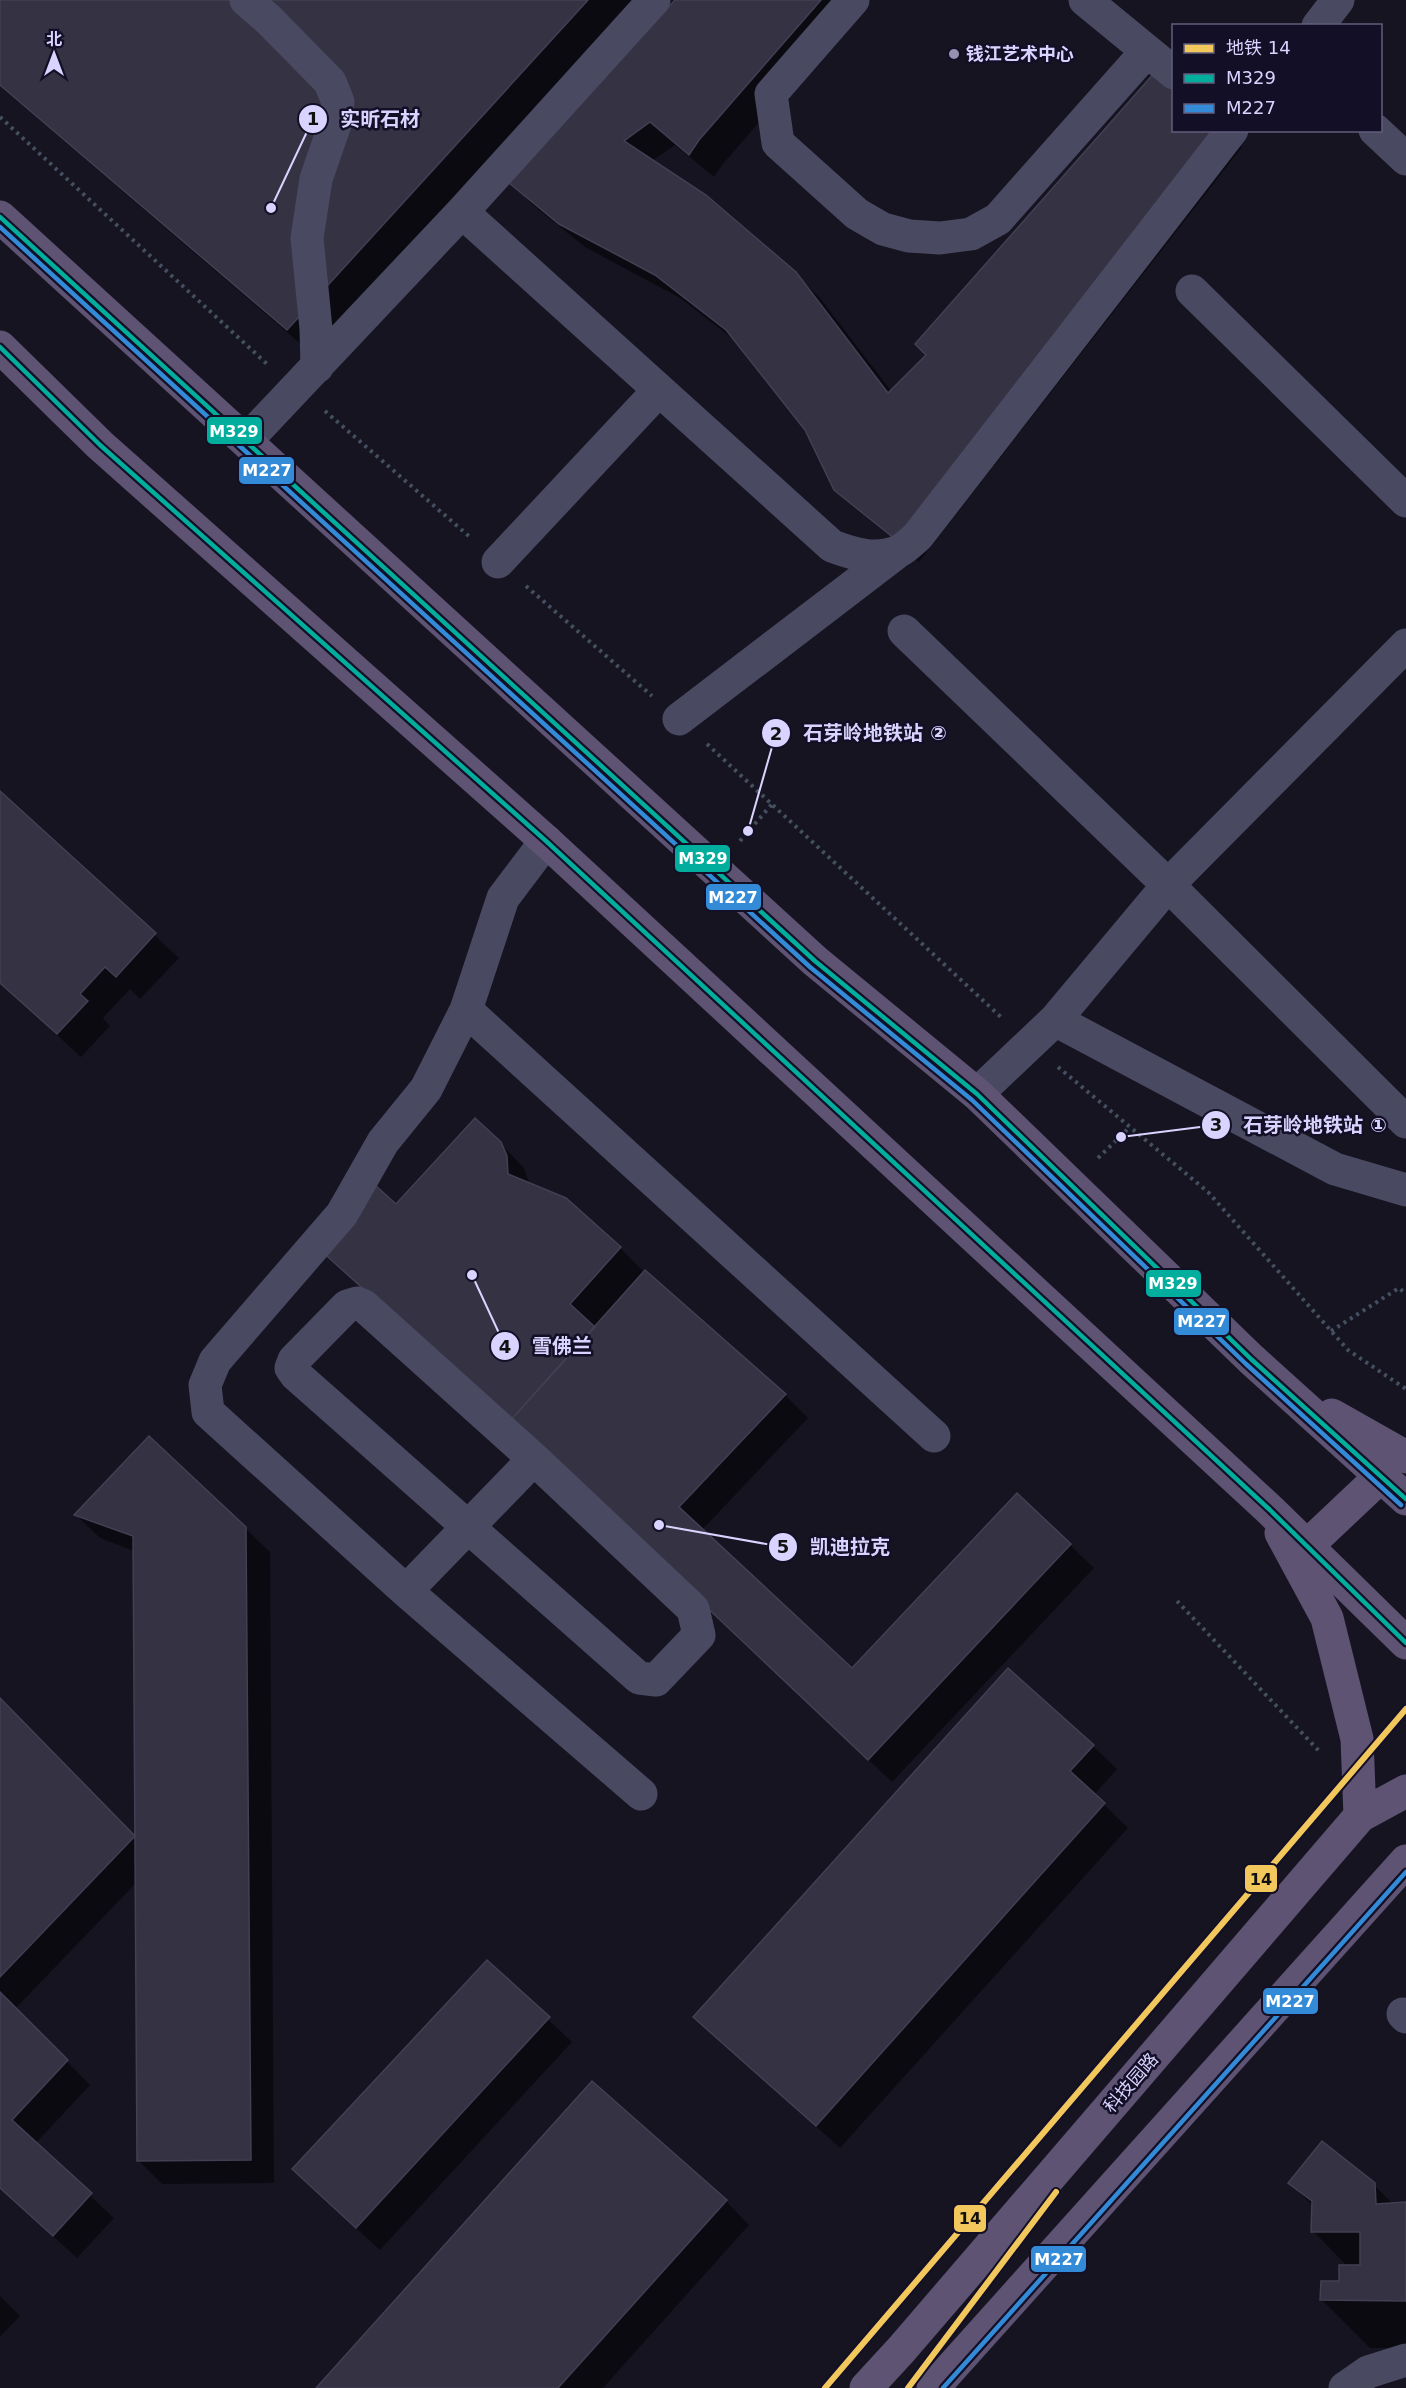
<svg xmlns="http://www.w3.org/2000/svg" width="1406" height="2388" font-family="'DejaVu Sans','Noto Sans SC',sans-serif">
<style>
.shadow{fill:#0007}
.building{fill:#343243;stroke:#433f54;stroke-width:1.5}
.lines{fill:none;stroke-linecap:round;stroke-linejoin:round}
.path{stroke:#44505f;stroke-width:4;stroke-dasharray:3 4.5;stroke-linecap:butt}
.minor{stroke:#4a4962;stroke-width:33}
.major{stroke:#5e5373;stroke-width:33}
.bus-1-casing{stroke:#130f26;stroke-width:9}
.bus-2-casing{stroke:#130f26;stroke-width:9}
.bus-1{stroke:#01ad9c;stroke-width:4.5}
.bus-2{stroke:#338bd7;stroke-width:4.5}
.metro-1-casing{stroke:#130f26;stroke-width:10}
.metro-1{stroke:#f2c75c;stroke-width:6}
.poi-dot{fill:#9591b1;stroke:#130f26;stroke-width:2}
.labels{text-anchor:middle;stroke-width:5;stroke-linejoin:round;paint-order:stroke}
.poi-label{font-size:18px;font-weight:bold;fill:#d9d4ff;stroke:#130f26;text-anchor:start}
.street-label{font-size:18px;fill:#d9d4ff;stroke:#130f26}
.leader{fill:none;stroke:#d9d4ff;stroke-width:2}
.callout-dot{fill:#d9d4ff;stroke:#130f26;stroke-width:2}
.mark-label{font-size:18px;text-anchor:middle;font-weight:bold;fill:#111}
.callout-label{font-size:20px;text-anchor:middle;font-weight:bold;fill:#d9d4ff;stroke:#130f26;stroke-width:5;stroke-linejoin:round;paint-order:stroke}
.line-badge{stroke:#130f26;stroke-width:2}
.badge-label{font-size:16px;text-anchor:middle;font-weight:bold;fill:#fff}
.pale-badge-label{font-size:16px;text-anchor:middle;font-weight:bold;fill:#111}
</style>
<rect width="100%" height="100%" fill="#161421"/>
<!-- shadow -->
<path class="shadow" d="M0,0h633l-322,353 -311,-267z
M677,0h188l-142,164 -9,13 -39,-32 -23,16 143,112 25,25 72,94 282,-262h52l16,17 -323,415 -62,-52 42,35 2,-2 -47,-39v3l-19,-18 -29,-60 -68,-86 -58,-45 -95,-51 -51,-41 -24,-24z
M0,793l179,165 -39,41 -10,-10 -27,29 7,8 -29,31 -81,-74z
M500,1143l24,25 6,17 90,63 24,24 141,123 23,23 -106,112 150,140 218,-125 24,23 -202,214 -357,-337 -225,-206 86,-33z
M76,1515l169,13 25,24 4,631 -112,1 -24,-24 -1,-278 -122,127 75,76 -55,59 79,74 -37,40 -77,-70v-488l136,139 -2,-288 -34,-13z
M1093,1746l24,23 -23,26 34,33 -288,320 -145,-131z
M487,1962l85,80 -192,208 -62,-57z
M1290,2183l84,2 20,20 12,-1v144h-36l-49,-49 19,-17 8,-15 -35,-36v-25z
M726,2201l23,24 -146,163h-285z
M0,2296l20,20 -20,21z"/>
<!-- building -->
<path class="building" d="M0,0h588l-301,330 -287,-245z
M675,0h146l-122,140 -10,15 -39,-33 -26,19 82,54 90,77 92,121 38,-38 -11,-11 241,-273 18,14v45h40l-319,409 -61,-49 -29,-60 -79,-100 -71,-55 -96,-51 -51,-42z
M0,791l156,142 -40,44 -11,-10 -25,27 8,7 -31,33 -57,-51z
M475,1118l26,24 6,14 1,18 58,24 55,49 -51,57 25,23 -85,94 -202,-182 57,-63 31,28z
M645,1270l141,124 -107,113 173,161 165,-175 54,51 -203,216 -358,-339z
M149,1436l97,91 5,633 -114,1 -4,-625 -59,-21z
M1008,1668l86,77 -24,26 35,32 -289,323 -123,-109z
M0,1698l135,138 -135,141z
M487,1960l63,57 -194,211 -64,-59z
M0,1992l68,68 -56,60 80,73 -39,43 -53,-48z
M592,2081l135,119 -169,188h-242z
M1322,2141l53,42 1,21 30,-2v99l-86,-1 1,-19h18v-16h21v-33h-49l1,-31 -24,-18z"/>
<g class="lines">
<!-- path -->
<path class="path" d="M0,117l267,247
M325,411l146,127
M526,586l126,110
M707,744l296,275
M740,841l33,-38
M1058,1067l150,125 140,158 58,39
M1098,1158l32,-31
M1331,1331l68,-43 7,6
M1177,1601l142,150"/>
<!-- minor -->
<path class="minor" d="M246,0l23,20 61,62 8,20 -3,22 -19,55 -9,59 9,91 1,38
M853,0l-82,94 7,49 79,71 26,15 26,7 31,2 31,-4 27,-15 149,-168
M1085,0l89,73
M1318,26l20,-26
M1375,130l31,29
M462,212l370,334c21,8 45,15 67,5 6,-3 13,-10 19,-15l314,-406
M1192,291l214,210
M246,441l216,-229 192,-212
M498,562l161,-172
M904,631l264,254 238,237
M679,719l220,-168
M546,841l-43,57 -37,112 468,426
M466,1010l-40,79 -43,53 -41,72 -127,147 -10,24 3,27 198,179 235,203
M1055,1020l280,149 71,21
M977,1094l78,-74 113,-135 238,-240
M406,1591l128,-132 -170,-153 -7,-3 -10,3 -53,54 -3,8 5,7 343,303 17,2 43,-45 -6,-26 -159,-150
M1403,2014l3,3
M1345,2388l23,-16 38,-12"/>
<!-- major -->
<path class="major" d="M0,217l815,744 162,133 274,265 155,140
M0,347l100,98 446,396 724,669 136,133
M1332,1415l74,42
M1281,1533l46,85 30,121 3,77
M1307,1546l73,-69
M866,2388l35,-38 459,-534 46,-25
M933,2388l473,-527"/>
<!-- bus-1 casing -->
<g class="bus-1-casing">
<path id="bus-1" d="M0,217l815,744 162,133 274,265 155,140
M0,347l100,98 446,396 724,669 136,133"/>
</g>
<!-- bus-2 casing -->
<g class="bus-2-casing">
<path id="bus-2" d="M0,227l810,740 162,133 274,264 155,141
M943,2388l463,-516"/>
</g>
<!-- bus-1 -->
<use href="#bus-1" class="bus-1"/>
<!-- bus-2 -->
<use href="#bus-2" class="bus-2"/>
<!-- metro-1 casing -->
<g class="metro-1-casing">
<path id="metro-1" d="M825,2388l581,-679
M908,2388l148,-196"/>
</g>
<!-- metro-1 -->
<use href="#metro-1" class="metro-1"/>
</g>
<!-- markers -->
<circle class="poi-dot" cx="954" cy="54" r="6"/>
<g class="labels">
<!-- poi labels -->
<g class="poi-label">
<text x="966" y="60">钱江艺术中心</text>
</g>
<!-- street labels -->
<g class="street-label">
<text transform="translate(1131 2083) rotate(-49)" y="6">科技园路</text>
</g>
</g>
<!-- callouts -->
<path class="leader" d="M271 208L313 119M748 831L776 733M1121 1137L1216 1125M472 1275L505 1346M659 1525L783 1547"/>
<g class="callout-dot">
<circle cx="271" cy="208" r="6"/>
<circle cx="748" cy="831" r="6"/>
<circle cx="1121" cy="1137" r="6"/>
<circle cx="472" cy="1275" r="6"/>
<circle cx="659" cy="1525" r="6"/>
<circle cx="313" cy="119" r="15"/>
<circle cx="776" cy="733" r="15"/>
<circle cx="1216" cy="1125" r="15"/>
<circle cx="505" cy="1346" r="15"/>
<circle cx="783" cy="1547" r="15"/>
</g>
<g class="mark-label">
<text x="313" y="125">1</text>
<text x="776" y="740">2</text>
<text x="1216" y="1131">3</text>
<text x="505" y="1353">4</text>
<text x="783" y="1553">5</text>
</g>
<g class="callout-label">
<text x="380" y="126">实昕石材</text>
<text x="875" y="740">石芽岭地铁站 ②</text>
<text x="1315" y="1132">石芽岭地铁站 ①</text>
<text x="562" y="1353">雪佛兰</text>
<text x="850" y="1554">凯迪拉克</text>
</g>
<g class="line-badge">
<rect x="206" y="416" width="57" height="29" rx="6" fill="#01ad9c"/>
<rect x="238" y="456" width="57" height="29" rx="6" fill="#338bd7"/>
<rect x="674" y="844" width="57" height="29" rx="6" fill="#01ad9c"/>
<rect x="705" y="883" width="57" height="28" rx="6" fill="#338bd7"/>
<rect x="1145" y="1269" width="57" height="29" rx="6" fill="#01ad9c"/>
<rect x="1173" y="1307" width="57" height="29" rx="6" fill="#338bd7"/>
<rect x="1244" y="1864" width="34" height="29" rx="6" fill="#f2c75c"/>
<rect x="1262" y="1987" width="57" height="28" rx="6" fill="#338bd7"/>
<rect x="953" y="2204" width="34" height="29" rx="6" fill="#f2c75c"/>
<rect x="1030" y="2245" width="57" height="28" rx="6" fill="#338bd7"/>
</g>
<g class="badge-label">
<text x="234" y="437">M329</text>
<text x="267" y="476">M227</text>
<text x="703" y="864">M329</text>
<text x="733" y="903">M227</text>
<text x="1173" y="1289">M329</text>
<text x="1202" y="1327">M227</text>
<text x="1290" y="2007">M227</text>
<text x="1059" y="2265">M227</text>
</g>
<g class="pale-badge-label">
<text x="1261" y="1885">14</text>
<text x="970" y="2224">14</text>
</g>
<!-- legend -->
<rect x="1172" y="24" width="210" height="108" fill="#130f26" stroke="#625e7d" stroke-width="1.5"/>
<rect x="1184" y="44" width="30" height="9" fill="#f2c75c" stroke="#625e7d" stroke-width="1.5"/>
<text x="1226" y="54" font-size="18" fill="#d9d4ff">地铁 14</text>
<rect x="1184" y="74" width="30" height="9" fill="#01ad9c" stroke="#625e7d" stroke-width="1.5"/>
<text x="1226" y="84" font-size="18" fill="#d9d4ff">M329</text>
<rect x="1184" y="104" width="30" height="9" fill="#338bd7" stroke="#625e7d" stroke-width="1.5"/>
<text x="1226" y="114" font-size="18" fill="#d9d4ff">M227</text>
<!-- north arrow -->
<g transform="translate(54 54)" stroke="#130f26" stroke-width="4.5" paint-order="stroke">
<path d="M0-4.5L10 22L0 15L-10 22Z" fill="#d9d4ff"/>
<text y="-9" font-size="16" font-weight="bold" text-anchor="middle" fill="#d9d4ff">北</text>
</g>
</svg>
